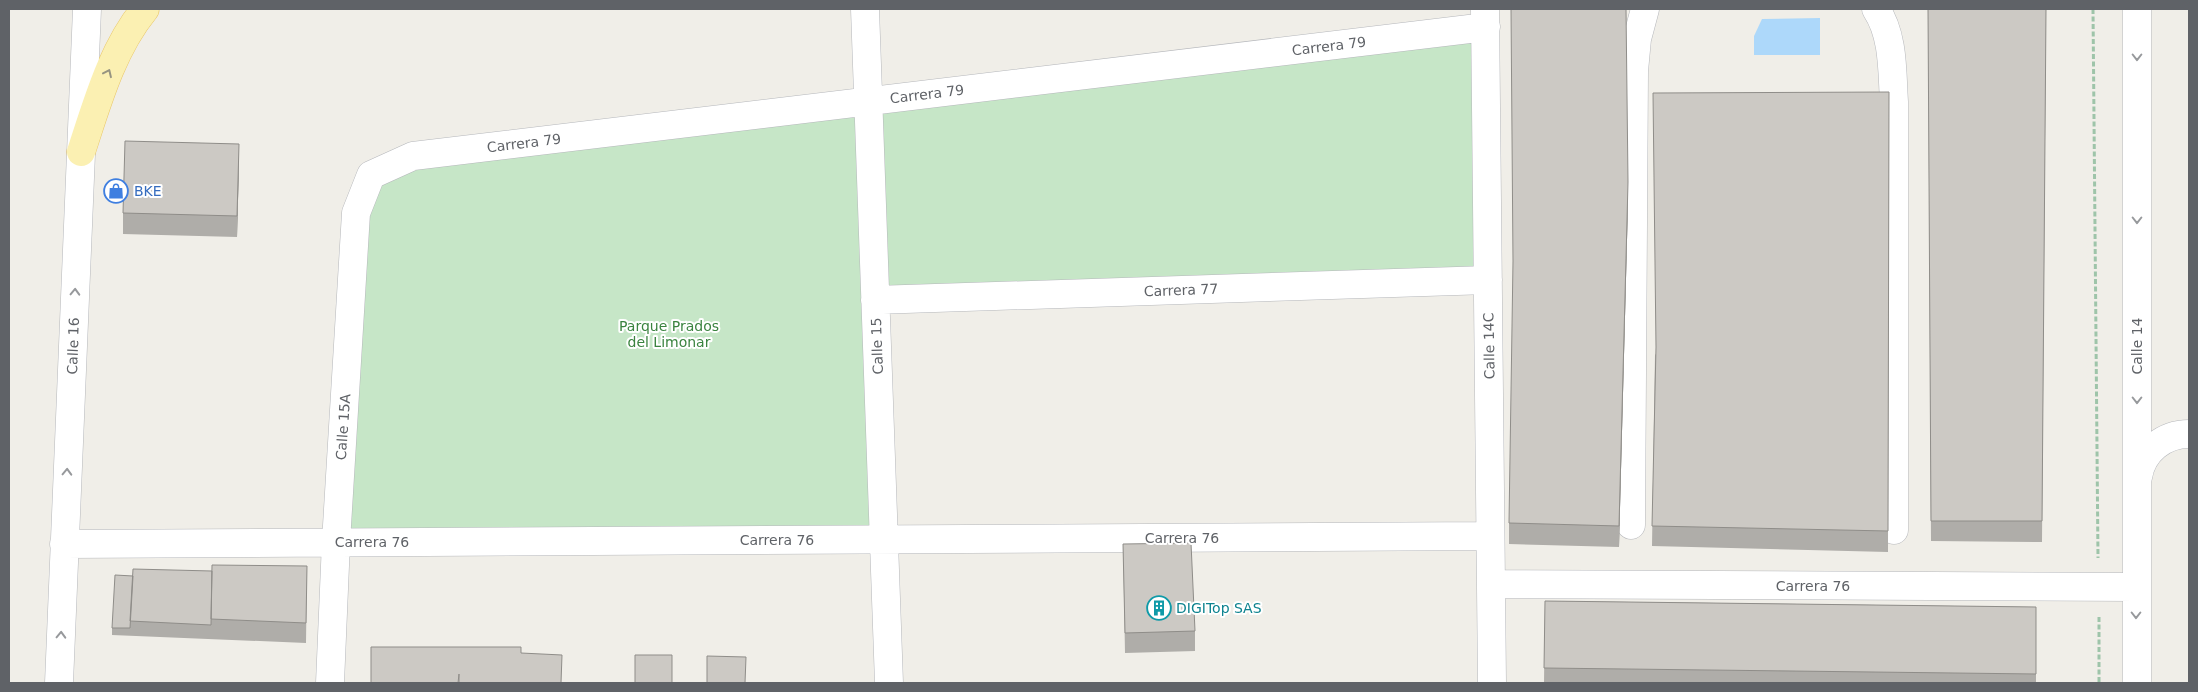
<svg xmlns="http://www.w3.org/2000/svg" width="2198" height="692" font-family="'DejaVu Sans',sans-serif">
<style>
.green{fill:#c6e6c7}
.water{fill:#add8fa}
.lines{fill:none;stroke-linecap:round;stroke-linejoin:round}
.minor-casing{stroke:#b5b7bb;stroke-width:29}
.major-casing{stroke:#eac767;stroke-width:29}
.path{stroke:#9ec4a9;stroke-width:3;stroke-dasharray:5 2.5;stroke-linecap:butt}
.minor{stroke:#fff;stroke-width:28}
.major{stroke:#fbf0b2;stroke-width:28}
.wall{fill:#afada9}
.shaded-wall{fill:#8f8d89}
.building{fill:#ccc9c4;stroke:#8f8d89}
.oneway{stroke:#97999c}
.oneway2{stroke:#969481}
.labels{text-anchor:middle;stroke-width:4;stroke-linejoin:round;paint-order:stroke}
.street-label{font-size:14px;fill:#5f6267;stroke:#fff}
.shop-label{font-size:14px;fill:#366cbe;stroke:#fff;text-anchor:start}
.park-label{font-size:14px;fill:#3a833f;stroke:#fff}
.culture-label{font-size:14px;fill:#0d838f;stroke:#fff;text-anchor:start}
</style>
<rect width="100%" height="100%" fill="#f0eee8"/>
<!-- green -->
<path class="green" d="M1486,27l2,253 -613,20 9,240 -548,2 35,-367z"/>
<!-- water -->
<path class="water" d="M1820,18v37h-66v-19l8,-17z"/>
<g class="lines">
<!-- minor casing -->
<g class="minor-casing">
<path id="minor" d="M865,9l24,674
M1876,9c18,27 16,63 18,93v428
M2137,9v674
M1485,10l7,673
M875,300l613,-20
M2138,477c4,-26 26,-43 51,-43
M1631,525l3,-454 3,-32 8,-30
M64,544l1426,-8
M1491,584l645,3
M59,683l28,-674
M330,683l6,-141 20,-329 15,-38 42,-19 1073,-129"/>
</g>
<!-- major casing -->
<g class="major-casing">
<path id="major" d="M81,152c16,-49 31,-103 64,-143"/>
</g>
<!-- path -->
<path class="path" d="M2093,9l5,549
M2099,617v66"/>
<!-- minor -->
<use href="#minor" class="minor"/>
<!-- major -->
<use href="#major" class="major"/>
</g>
<!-- wall -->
<path class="wall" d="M1928,9h118l-4,533 -111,-1z
M1889,92l-1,460 -236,-6 3,-191z
M239,164l-2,73 -114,-3v-21z
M1628,202l-9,345 -110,-3v-21z
M1123,544l72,87v20l-70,2z
M307,566l-1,77 -194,-8v-7l21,-52z
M1545,601l491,6v76h-492z"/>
<!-- shaded-wall -->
<path class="shaded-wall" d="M239,144v20l-2,73v-21z
M1628,182v20l-9,345v-21z"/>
<!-- building -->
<path class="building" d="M1511,9h115l2,173 -9,344 -110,-3 4,-262z
M1928,9h118l-4,512h-111z
M1889,92l-1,439 -236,-5 4,-179 -3,-254z
M125,141l114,3 -2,72 -114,-3z
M1191,543l4,88 -70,2 -2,-89z
M212,565l95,1 -1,57 -95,-4z
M133,569l79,2 -1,54 -81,-4z
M115,575l18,1 -3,52h-18z
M1545,601l491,6v67l-492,-6z
M371,647h150v6l41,2 -1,28h-102v-9l-1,9h-87z
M635,655h37v28h-37z
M707,656l39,1 -1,26h-38z"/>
<!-- one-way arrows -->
<defs><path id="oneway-chevron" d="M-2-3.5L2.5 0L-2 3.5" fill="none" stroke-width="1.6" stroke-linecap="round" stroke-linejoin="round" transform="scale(1.25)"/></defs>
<g class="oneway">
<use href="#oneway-chevron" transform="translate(2137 57) rotate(90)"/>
<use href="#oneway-chevron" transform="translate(2137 220) rotate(90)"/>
<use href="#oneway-chevron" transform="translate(75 292) rotate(-88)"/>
<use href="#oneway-chevron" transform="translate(2137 400) rotate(90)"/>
<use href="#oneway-chevron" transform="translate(67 472) rotate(-88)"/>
<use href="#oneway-chevron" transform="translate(2136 615) rotate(90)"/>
<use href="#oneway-chevron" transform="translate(61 635) rotate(-88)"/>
</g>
<use class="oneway2" href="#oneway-chevron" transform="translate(108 73) rotate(-65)"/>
<!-- icons -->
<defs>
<g id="shop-ring" transform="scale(1.25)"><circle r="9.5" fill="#fff" stroke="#3f7fe0" stroke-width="1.5"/><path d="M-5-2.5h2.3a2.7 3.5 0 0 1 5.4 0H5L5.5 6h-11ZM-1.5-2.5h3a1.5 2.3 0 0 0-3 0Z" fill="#3f7fe0"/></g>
<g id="building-ring" transform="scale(1.25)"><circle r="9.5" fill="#fff" stroke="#0f9aa8" stroke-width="1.5"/><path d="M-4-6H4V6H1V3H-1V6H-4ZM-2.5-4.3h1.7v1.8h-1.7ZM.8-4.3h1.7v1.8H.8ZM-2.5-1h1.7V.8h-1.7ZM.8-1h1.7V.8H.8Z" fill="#0f9aa8"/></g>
</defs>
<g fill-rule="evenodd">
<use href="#shop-ring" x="116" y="191"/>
<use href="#building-ring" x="1159" y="608"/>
</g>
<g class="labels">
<!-- street labels -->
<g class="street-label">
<text transform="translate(1329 46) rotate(-7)" y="5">Carrera 79</text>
<text transform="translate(927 94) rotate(-7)" y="5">Carrera 79</text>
<text transform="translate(524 143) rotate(-7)" y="5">Carrera 79</text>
<text transform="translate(1181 290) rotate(-2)" y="5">Carrera 77</text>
<text transform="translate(73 346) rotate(-88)" y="5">Calle 16</text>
<text transform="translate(877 346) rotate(-92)" y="5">Calle 15</text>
<text transform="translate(1489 346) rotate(-91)" y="5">Calle 14C</text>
<text transform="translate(2137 346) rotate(-90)" y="5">Calle 14</text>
<text transform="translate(343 427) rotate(-86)" y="5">Calle 15A</text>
<text x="1182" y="543">Carrera 76</text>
<text x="777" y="545">Carrera 76</text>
<text x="372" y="547">Carrera 76</text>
<text x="1813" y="591">Carrera 76</text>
</g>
<!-- shop labels -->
<g class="shop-label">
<text x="134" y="196">BKE</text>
</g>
<!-- park labels -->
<g class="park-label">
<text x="669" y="331">Parque Prados<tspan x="669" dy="16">del Limonar</tspan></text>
</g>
<!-- culture labels -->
<g class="culture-label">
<text x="1176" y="613">DIGITop SAS</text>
</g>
</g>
<!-- border -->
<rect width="2198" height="692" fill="none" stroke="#5f6267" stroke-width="20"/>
</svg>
